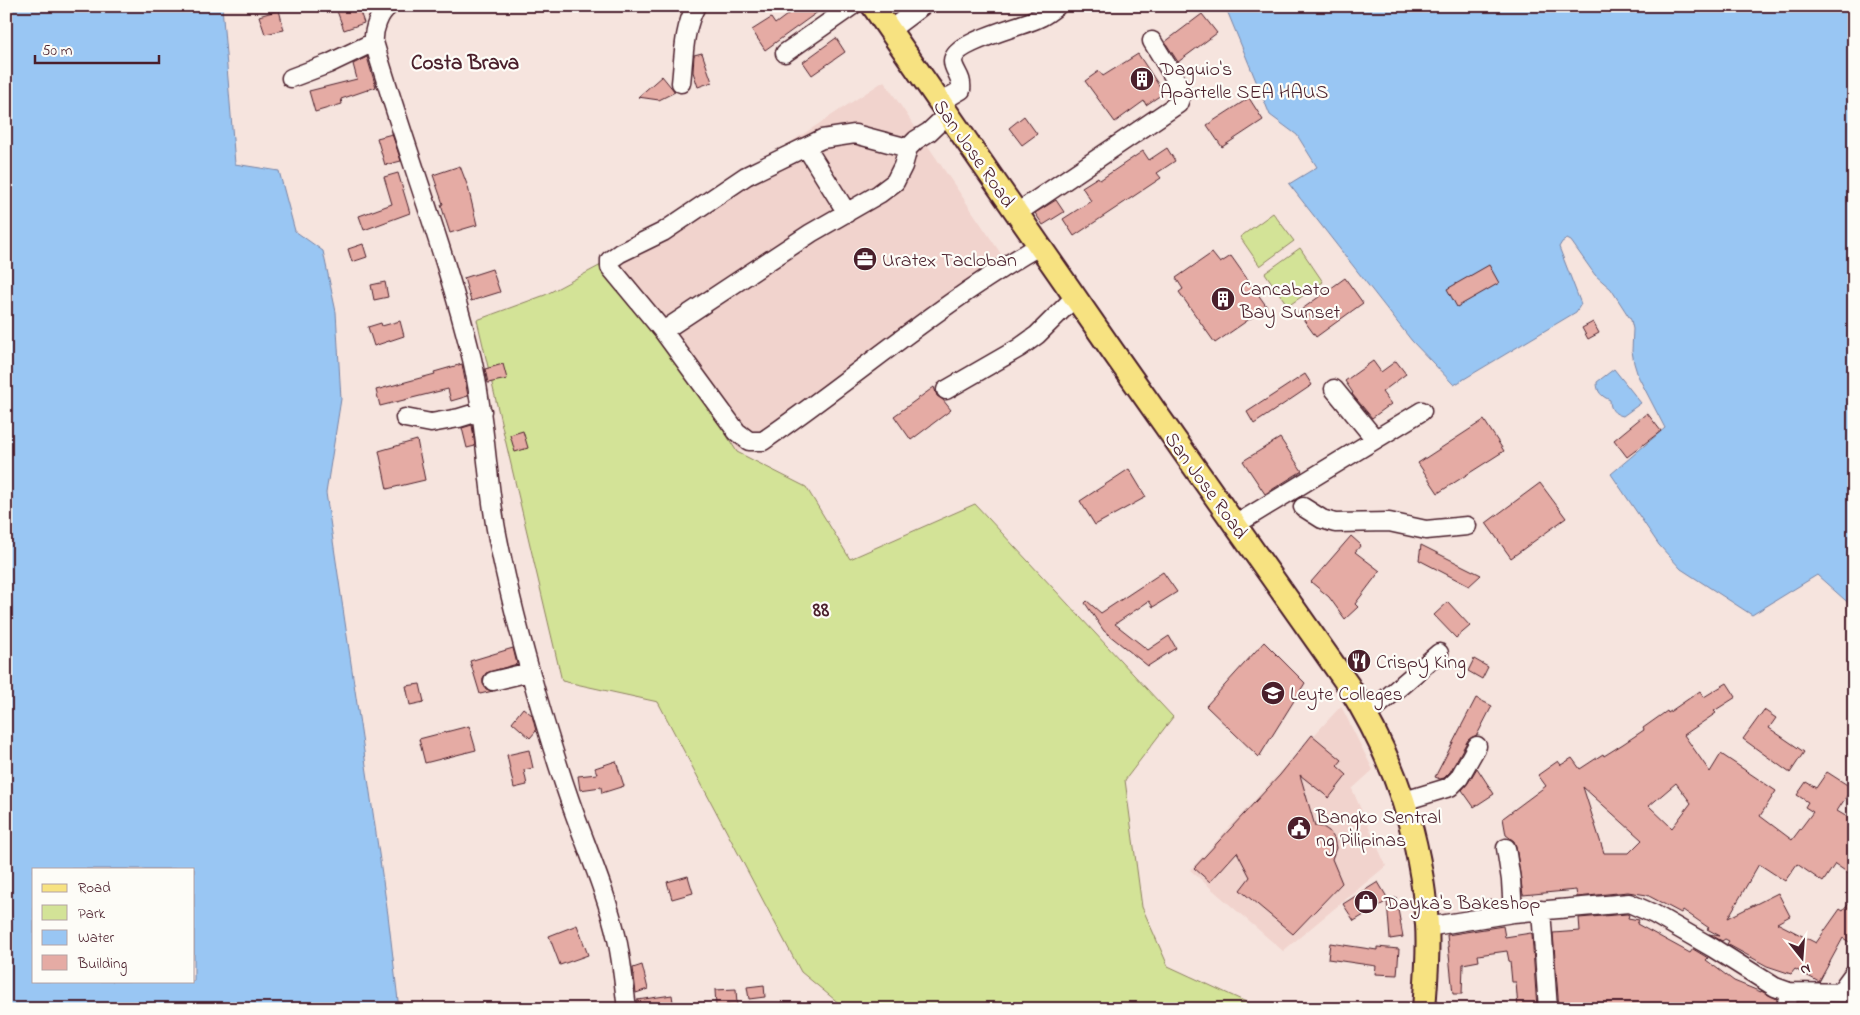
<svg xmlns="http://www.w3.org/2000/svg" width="1860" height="1015" font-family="'Indie Flower',sans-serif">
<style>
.built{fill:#f1d3cd}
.green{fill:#d3e397;stroke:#8e8161}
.water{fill:#99c6f3;stroke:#7983a3;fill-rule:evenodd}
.building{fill:#e5aba4;stroke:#4a1f2b;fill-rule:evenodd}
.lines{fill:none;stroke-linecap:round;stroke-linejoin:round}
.minor-casing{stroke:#4a1f2b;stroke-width:21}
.major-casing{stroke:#4a1f2b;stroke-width:26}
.minor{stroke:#fdfcf7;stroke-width:18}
.major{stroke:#f7e281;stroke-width:22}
.labels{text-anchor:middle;stroke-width:4.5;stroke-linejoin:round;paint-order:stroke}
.poi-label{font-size:20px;fill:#4a1f2b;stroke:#fdfcf7;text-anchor:start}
.street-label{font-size:20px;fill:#4a1f2b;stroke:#fdfcf7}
.neighbourhood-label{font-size:21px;font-weight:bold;fill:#4a1f2b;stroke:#fdfcf7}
.quarter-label{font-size:22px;font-weight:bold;fill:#4a1f2b;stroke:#fdfcf7}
</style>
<rect width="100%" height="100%" fill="#f6e4de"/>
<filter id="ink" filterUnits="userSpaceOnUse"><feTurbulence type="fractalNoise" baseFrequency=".02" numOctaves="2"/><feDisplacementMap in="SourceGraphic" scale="10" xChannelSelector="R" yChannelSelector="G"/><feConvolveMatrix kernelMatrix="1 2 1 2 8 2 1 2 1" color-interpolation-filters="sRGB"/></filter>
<g filter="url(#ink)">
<!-- built -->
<path class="built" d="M884,81l130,192 -277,179 -121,-195z
M1341,706l32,64 -21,19 34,77 -103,85 -93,-81z"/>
<!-- green -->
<path class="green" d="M1273,213l21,28 -34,25 -20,-29z
M1300,248l23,34 -35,24 -23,-33z
M616,257l121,195 69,35 44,72 125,-55 198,213 -48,63 17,127 26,59 78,36 3,7h-403l-45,-37 -143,-270 -96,-21 -85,-361 68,-25z"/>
<!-- water -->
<path class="water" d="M6,6h216l13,158 44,7 16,60 28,20 13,61 5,87 -15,94 62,422 11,94h-393zM34,869h160v112h-160z
M1221,6h633v602l-37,-33 -65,40 -71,-46 -22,-24 -48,-71 54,-46 -27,-52 -4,-13 -2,-12 1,-22 -2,-9 -20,-31 -16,-14 -24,-34 -4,-2 -5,3 -3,5 22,57 -5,8 -122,73 -42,-44 -123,-157 28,-17 -20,-32 -27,-20 -42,-102z
M1614,369l27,34 -18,13c-9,-2 -13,-7 -13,-16 -9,-4 -13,-8 -13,-18z"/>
<!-- building -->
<path class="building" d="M350,6h8l6,17 -20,7 -7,-19z
M799,6h27l-61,44 -13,-20 19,-12 4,6z
M279,10l5,20 -19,4 -6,-18z
M1202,14l15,19 -39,29 -13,-20z
M836,38l9,14 -33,23 -9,-13z
M702,53l10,29 -14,5 -5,-15 1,-17z
M1138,54l26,39 -18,12 -2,-4 -29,21 -30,-41 14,-10 4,5z
M367,57l9,30 -35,12 1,5 -27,8 -6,-21 48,-12 -4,-15z
M662,76l13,16 -16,8 -21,-3z
M1249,98l14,22 -41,27 -15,-22z
M1024,116l13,18 -15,11 -13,-17z
M392,134l9,27 -16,4 -8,-27z
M1167,148l8,13 -18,12 4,5 -87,58 -11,-17 28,-18 -9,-14 16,-10 2,3 43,-29 6,9z
M460,166l8,21 9,38 -27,8 -9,-28 2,-1 -10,-29z
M398,173l12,40 -46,17 -5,-14 33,-12 -8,-27z
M1056,200l8,12 -21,13 -8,-12z
M363,244l4,13 -15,5 -4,-13z
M1212,253l8,10 11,-7 36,51 -52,36 -36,-51 4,-3 -7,-11z
M1489,265l10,18 -42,24 -10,-18z
M492,269l8,23 -29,9 -7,-23z
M1345,278l18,25 -47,34 -18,-25z
M385,282l3,15 -14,3 -3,-15z
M400,321l4,15 -30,10 -6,-19 13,-4 1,3z
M1593,322l6,11 -11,6 -6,-11z
M1373,361l8,11 15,-11 10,13 -24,18 9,12 -19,14 -20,-24 1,-1 -8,-12z
M462,364l6,32 -17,5 -3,-12 -68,17 -4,-16 59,-16 -1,-2z
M503,364l4,15 -19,4 -3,-14z
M1305,374l7,11 -58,39 -7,-12z
M934,387l3,9 6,4 8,10 -40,30 -17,-24z
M1647,413l14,18 -34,26 -13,-17z
M1484,420l20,31 -66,42 -20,-30z
M472,425l3,21 -8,2 -5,-20z
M523,431l5,17 -13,4 -5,-17z
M1280,438l22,33 -37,23 -22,-33z
M417,440l8,40 -38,9 -8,-38z
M1129,469l17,28 -51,28 -15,-24z
M1540,483l26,35 -55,40 -25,-35z
M1351,536l10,9 -6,7 25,19 -25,33 3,3 -13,12 -16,-22 -18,-15z
M1421,545l60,30 -12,11 -50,-26z
M1163,572l14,20 -24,15 -4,-6 -34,23 33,26 21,-14 7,12 -28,18 -44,-35 -19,-28 2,-2 14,12z
M1448,602l22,24 -14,12 -22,-23z
M1264,642l41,41 -46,74 -53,-51z
M513,648l4,16 -31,9 -3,5v6l3,5 7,2 -13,3 -10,-33z
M1474,659l14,8 -6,12 -14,-8z
M1727,683l9,14 -22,14 2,2 -32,22 26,37 11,-18 55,37 -16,25 32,24 21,-28 -8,-5 3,-5 -11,-7 9,-13 10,6 11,-16 25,16 -15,23 17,10v56l-19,-13 -12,18 -26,-18 -12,17 -26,-17 -31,54 50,-25 12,23 -13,7 39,20 24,-34 3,2 11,-14v48l-11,-7 -24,44 -24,-13 -4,5 -24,-8 -40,-22 2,-3 -4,-2 -3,2 -13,-7 11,2 -13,-7 2,-1 -26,-18 -2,3 -34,-18 -19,-3 -51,5 -1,-7 -53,5 -7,-49 -2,-5 -8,-6 -3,-17 43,-32 -8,-11 20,-14 3,4 11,-7 8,11 23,-15 1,2 19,-12 21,-14 -1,-2 24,-17 1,2 32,-22 4,6zM1676,783l15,20 -19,25 -23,-22zM1583,787l59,53 -13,13h-25z
M420,684l4,18 -14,3 -4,-19z
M1476,698l16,8 -15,29 -5,2 -4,3 -18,32 -6,6 -4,1 -5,-2z
M523,708l9,7 4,16 -6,7 -18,-16z
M1764,710l12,8 -7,10 35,24 -14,21 -47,-34z
M469,726l7,24 -51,13 -6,-24z
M1312,735l30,25 -5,6 10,9 -18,23 -29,-23 15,51 8,1 6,4 5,7 2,10 -4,11 10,24 -49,51 -53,-44 10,-13 -13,-25 -27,30 -16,-14 86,-93z
M529,750l4,18 -9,2 3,15 -13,3 -7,-33z
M616,761l8,25 -22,7 -1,-6 -21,3 -2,-14 19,-2 -2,-6z
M1477,768l17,26 -20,13 -12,-17 6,-7z
M688,876l5,17 -21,6 -5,-17z
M1378,882l10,17 8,-1 7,39 -13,2 -3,-38 -33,20 -11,-17z
M1491,899v7l-19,3 -1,-7z
M1627,914l2,1 -1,3 11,2 -2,4 53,29 3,-4 15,9 -2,2 28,21 27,11v-1l16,8 -1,10h-217l-6,-76 27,-2 -1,-13z
M577,925l11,30 -28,10 -11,-29z
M1503,926l2,11 26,-4 1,1 5,75h-19l-2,-27h-4l-2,-21h-1l-2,-10 -29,4 1,6 -16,3 -1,30h-9l-6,-59z
M1330,943l47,7v-3l22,2 -2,26 -22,-1 1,-8 -48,-7z
M642,965l6,24 -12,4 -3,-25z
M764,985l1,12 -16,2 -2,-12z
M736,989l1,16 -21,1 -1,-16z
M672,995l2,14h-37v-9z"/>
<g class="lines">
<!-- minor casing -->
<g class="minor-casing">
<path id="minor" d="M389,6c-10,7 -16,24 -15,36 31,106 72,210 98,317 13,56 14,114 24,170 9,47 21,95 34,142 12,43 25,87 40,130 16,46 36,90 47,138 5,23 7,47 10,70
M890,30l32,-24
M785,53l67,-47
M291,78l37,-14 46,-22
M681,83c3,-26 2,-53 15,-77
M939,103l22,-13c2,-14 -8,-19 -8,-29 1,-20 72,-35 88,-44 6,-3 11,-7 16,-11
M806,147l41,66
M908,148l-53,-14 -33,5 -76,37 -83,56 -43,21 -10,7v7l53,64 74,101 12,9h14c93,-64 178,-139 276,-195
M1017,213l161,-109 3,-8 -1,-9 -28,-46
M663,331l148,-98 68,-39 16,-12 8,-16 5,-18 8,-8 13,-8 18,-17
M1334,389l41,50
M946,390l73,-42 18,-13 38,-38
M405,418l26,5 28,-5 23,-7
M1303,507l19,12 13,4 54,-1 37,8 41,-4
M1235,525l187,-114
M493,681l37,-9
M1367,715l72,-62
M1404,801l46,-14 9,-9 18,-32
M1506,848l5,32 2,33
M1541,910l7,99
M1427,927l86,-14 116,-10 25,11 59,34 62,39 14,5 65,1
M1840,992l14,-19
M1786,1009l3,-17"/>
</g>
<!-- major casing -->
<g class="major-casing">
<path id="major" d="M873,6l241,347 234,332c47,75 73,151 79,240 2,28 -1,56 -3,84"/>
</g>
<!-- minor -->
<use href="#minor" class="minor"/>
<!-- major -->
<use href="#major" class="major"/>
</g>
</g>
<!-- icons -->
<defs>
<g id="building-disc" transform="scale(1.25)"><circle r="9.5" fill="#4a1f2b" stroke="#fdfcf7"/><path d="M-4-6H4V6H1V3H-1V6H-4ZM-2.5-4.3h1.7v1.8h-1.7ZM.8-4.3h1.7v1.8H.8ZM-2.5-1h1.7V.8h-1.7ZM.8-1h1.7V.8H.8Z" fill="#fff"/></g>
<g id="office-disc" transform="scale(1.25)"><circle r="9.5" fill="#4a1f2b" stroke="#fdfcf7"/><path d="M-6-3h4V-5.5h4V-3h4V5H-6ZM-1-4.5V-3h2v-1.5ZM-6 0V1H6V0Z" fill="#fff"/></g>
<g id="restaurant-disc" transform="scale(1.25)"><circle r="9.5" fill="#4a1f2b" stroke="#fdfcf7"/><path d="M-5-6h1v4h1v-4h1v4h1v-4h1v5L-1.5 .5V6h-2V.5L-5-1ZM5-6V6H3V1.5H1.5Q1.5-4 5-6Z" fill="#fff"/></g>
<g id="university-disc" transform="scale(1.25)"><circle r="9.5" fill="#4a1f2b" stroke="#fdfcf7"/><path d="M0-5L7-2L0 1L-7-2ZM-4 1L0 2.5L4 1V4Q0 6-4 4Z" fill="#fff"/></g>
<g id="civic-disc" transform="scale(1.25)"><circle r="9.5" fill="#4a1f2b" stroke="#fdfcf7"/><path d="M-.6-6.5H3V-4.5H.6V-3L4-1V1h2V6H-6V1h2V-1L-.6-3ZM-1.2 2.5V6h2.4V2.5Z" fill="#fff"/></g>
<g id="shop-disc" transform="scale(1.25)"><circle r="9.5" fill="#4a1f2b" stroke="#fdfcf7"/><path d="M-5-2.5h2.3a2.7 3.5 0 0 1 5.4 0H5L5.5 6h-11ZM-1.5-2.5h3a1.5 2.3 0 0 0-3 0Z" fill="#fff"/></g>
</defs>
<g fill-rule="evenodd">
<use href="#building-disc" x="1142" y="79"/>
<use href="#office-disc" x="865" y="259"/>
<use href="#building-disc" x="1223" y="299"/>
<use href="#restaurant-disc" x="1359" y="661"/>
<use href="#university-disc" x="1273" y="693"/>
<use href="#civic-disc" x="1299" y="828"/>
<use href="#shop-disc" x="1366" y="902"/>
</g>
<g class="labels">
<!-- poi labels -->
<g class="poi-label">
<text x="1160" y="75">Daguio's<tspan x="1160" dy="23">Apartelle SEA HAUS</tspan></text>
<text x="882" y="266">Uratex Tacloban</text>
<text x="1240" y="295">Cancabato<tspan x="1240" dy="23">Bay Sunset</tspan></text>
<text x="1376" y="668">Crispy King</text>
<text x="1290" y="700">Leyte Colleges</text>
<text x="1316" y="823">Bangko Sentral<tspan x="1316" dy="23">ng Pilipinas</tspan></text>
<text x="1384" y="909">Dayka's Bakeshop</text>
</g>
<!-- street labels -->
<g class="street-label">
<text transform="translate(975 153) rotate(55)" y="7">San Jose Road</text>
<text transform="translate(1207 485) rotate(54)" y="7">San Jose Road</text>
</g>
<!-- neighbourhood labels -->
<g class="neighbourhood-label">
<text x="465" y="69">Costa Brava</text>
</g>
<!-- quarter labels -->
<g class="quarter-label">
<text x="821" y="616">88</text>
</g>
</g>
<!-- margin -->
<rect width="1860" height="1015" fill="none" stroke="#fdfcf7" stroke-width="25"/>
<rect x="12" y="12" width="1835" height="990" fill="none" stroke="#4a1f2b" stroke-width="2" filter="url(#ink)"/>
<!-- legend -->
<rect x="32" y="868" width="162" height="115" fill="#fdfcf7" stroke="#b5a4a5"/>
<rect x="42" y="884" width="25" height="8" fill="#f7e281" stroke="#b5a4a5"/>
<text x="78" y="892" font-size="15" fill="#4a1f2b">Road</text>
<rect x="42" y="905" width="25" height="15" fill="#d3e397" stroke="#b5a4a5"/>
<text x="78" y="918" font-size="15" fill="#4a1f2b">Park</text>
<rect x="42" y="930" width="25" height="15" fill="#99c6f3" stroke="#b5a4a5"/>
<text x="78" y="942" font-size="15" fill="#4a1f2b">Water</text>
<rect x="42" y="955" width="25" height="15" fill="#e5aba4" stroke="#b5a4a5"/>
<text x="78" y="968" font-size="15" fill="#4a1f2b">Building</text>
<!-- north arrow -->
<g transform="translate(1802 958) rotate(163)" stroke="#fdfcf7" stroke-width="4" paint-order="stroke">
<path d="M0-4L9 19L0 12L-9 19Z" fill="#4a1f2b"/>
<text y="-8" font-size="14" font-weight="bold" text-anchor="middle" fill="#4a1f2b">N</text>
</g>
<!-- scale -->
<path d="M35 55v8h124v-8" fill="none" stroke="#4a1f2b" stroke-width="2.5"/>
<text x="42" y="55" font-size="15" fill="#4a1f2b" stroke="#fdfcf7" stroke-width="4" paint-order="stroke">50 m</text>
</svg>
